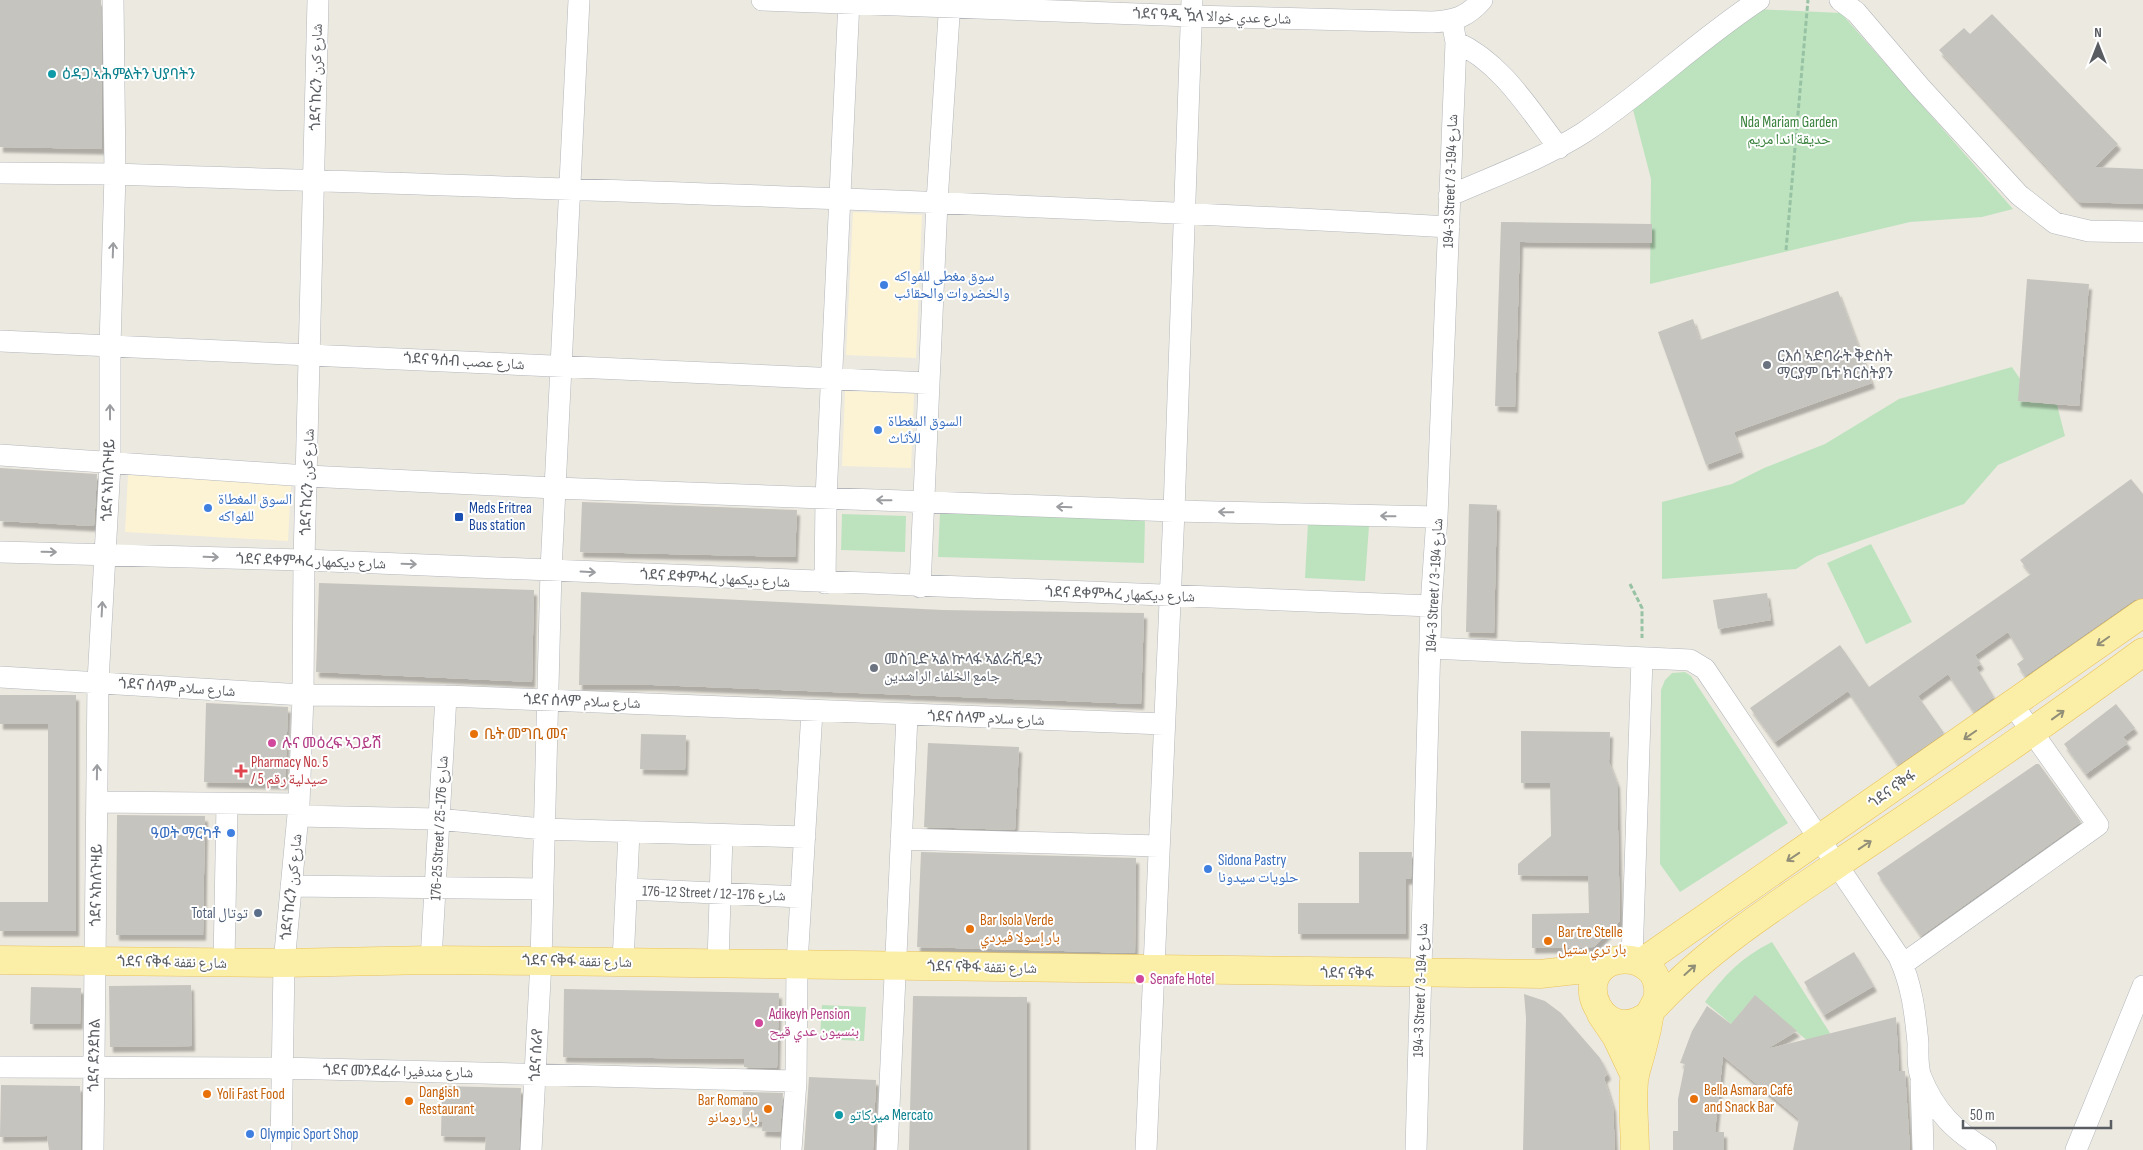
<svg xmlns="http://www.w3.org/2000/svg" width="2143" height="1150" font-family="'Sofia Sans Condensed','Noto Naskh Arabic','Noto Sans Ethiopic',sans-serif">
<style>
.commercial{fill:#fcf3d5}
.green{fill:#bde3be}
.building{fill:#c6c4be;filter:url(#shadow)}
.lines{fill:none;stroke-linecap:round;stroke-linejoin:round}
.minor-casing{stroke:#b3b6bb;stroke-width:22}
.major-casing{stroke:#eac35a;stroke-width:29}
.path{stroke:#97c3a4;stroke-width:3;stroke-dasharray:5 2.5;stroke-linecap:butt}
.minor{stroke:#fff;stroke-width:21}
.major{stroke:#fbeea6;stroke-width:28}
.oneway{stroke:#9b9da0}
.oneway2{stroke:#928f79}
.culture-dot{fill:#0f9aa8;stroke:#fff;stroke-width:2}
.shop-dot{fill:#3f7fe0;stroke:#fff;stroke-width:2}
.worship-dot{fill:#6b7280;stroke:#fff;stroke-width:2}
.transit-dot{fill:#1a4fb4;stroke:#fff;stroke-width:2}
.food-dot{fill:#e8710a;stroke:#fff;stroke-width:2}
.hotel-dot{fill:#d1479c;stroke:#fff;stroke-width:2}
.health-dot{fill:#e0444e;stroke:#fff;stroke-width:2}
.service-dot{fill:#5c6f8a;stroke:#fff;stroke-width:2}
.labels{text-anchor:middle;stroke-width:4;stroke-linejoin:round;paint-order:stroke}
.street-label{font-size:15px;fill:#595c61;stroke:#fff}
.culture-label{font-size:15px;fill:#0d838f;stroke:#fff;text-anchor:start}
.park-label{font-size:15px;fill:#38813c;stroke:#fff}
.shop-label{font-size:15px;fill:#366cbe;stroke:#fff;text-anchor:start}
.worship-label{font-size:15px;fill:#5b616d;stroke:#fff;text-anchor:start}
.transit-label{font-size:15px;fill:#164399;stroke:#fff;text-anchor:start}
.food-label{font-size:15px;fill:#c56008;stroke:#fff;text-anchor:start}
.hotel-label{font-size:15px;fill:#b23c85;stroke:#fff;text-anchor:start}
.health-label{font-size:15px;fill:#be3a42;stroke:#fff;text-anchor:start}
.service-label{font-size:15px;fill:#4e5e75;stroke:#fff;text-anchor:end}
</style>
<defs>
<filter id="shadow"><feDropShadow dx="3" dy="5.5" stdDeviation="1" flood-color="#0004"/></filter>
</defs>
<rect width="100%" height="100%" fill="#ece9e0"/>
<!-- commercial -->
<path class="commercial" d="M853,212l69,3 -6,143 -70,-3z
M845,391l69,3 -3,74 -69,-2z
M128,475l163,8 -3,58 -163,-9z"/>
<!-- green -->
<path class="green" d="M1755,9l86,4 172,196 -31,8 -72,5 -260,62 1,-105 -19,-73z
M2012,367l8,12 -1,22 38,4 8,31 -67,29 -34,39 -147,52 -21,13 -134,10v-77l70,-18 32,-16 61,-24 74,-45z
M940,512l205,7 -1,44 -206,-6z
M842,514l64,2 -1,36 -64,-2z
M1308,523l61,3 -4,55 -60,-3z
M1871,544l41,78 -46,22 -39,-81z
M1685,672l6,4 97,147 -108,69 -20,-28 1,-174 4,-10 7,-7z
M1772,942l58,91 -14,15 -61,-52 -14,16 4,5 -9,11 -31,-26c18,-26 38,-46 67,-60z
M822,1005l44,2 -2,34 -44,-2z"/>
<!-- building -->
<path class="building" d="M0,0h101l1,149 -102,-2z
M1992,14l126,130 -23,23 48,2v35l-64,-2 -140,-152 25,-22 6,6z
M1501,222l151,2v19l-132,-1 -5,165 -20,-1z
M2027,279l62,5 -10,122 -61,-5z
M1838,291l34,92 -138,49 7,20 -35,13 -48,-133 35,-13 7,21z
M0,468l97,6 -3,52 -94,-5z
M2131,479l12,15v104l-9,2 -109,76 -8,-12 7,-5 -16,-27 -33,23 6,9 -5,3 18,30 -20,15 -26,-38 -30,22 26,37 -46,32 -50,-74 -73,51 -25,-34 90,-63 29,42 162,-113 -11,-14z
M582,502l215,8 -2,47 -215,-5z
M1469,504l28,1 -3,128 -28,-1z
M319,583l215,7 -2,92 -216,-10z
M581,592l362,18 201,3 -3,91 -488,-19h-74z
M1767,593l4,27 -53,9 -5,-29z
M0,695h76v236h-76v-29h48v-178h-48z
M206,703l82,4 -3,77 -81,-2z
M2116,704l19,24 -12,9 5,6 -42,31 -22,-30z
M1521,731l89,1 -1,30 8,21 3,138 -26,26 -62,1v-34l57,-1 -1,-37 -70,-1v-11l33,-28 -1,-53h-29z
M641,734l45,1 -1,35 -45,-1z
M928,743l91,4 -4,83 -91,-3z
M2036,764h3l42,58 -160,114 -44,-63z
M117,815l88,1 -2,119h-87z
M921,852l215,6 -1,95 -218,-6z
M1359,852h53l-1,27h-5v55h-108v-31h61z
M1854,952l20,34 -50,29 -20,-33z
M191,985l1,61 -82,1 -1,-61z
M31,987l50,1 -1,36h-50z
M564,989l215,4 -2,75 -33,-1v-8l-181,-2z
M1524,994l21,7 16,12 39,45 8,16 -4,4 9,29 2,43h-92l3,-132z
M1755,995l42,36 -30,18 129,-32 3,54h6l5,79h-117l6,-31 -76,-63 -8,76h9v18h-51v-19h5v-32l7,-35 -5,-1 12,-32 15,-25 24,18z
M913,996l114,1v153h-118z
M809,1077l67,3 -3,70h-69z
M1,1085l79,1 1,64h-32l-2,-14 -47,1z
M442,1086l79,2 -2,62h-34l1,-13 -45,-1z
M743,1092l40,1 -3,39 -18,-1 1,-9 -21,-1z"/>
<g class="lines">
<!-- minor casing -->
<g class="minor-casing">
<path id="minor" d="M762,0l429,16 241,6c23,-1 35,-5 50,-22
M1840,0l16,12 64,75 99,108 36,28 34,8 54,1
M1456,42c45,20 73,67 103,106
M0,173l115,1c445,15 890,28 1334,53
M1449,196c45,-20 93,-37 134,-63 62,-41 115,-93 176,-133
M0,341l928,42
M0,455l307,21 248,12 619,23 263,6
M0,552l304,8 1127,46
M825,583l1,-85 23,-498
M920,587l17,-385 13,-202
M1431,648l259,12 15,9 194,288c13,28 16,55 19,86 0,10 -1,24 3,34 14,35 34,54 65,73
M0,677l303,18 143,1 718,28
M97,802l202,2
M298,816l139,3 106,10 262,8
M901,839l258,7
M291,886l251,3
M628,889l173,8
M1632,959l10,-301
M431,960l15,-264
M224,962l3,-157
M623,962l6,-130
M718,963l4,-128
M1903,964l195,-139 -85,-120
M0,1067l281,1 515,13
M1921,1081l2,69
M93,1150l5,-468 12,-218v-118l5,-172 -2,-174
M281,1150l3,-187 15,-159 4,-109 1,-135 14,-560
M531,1150l10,-189 10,-391 28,-570
M791,1150l5,-69 1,-117 15,-253
M887,1150l20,-434
M1146,1150l28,-639 18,-511
M1416,1150l15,-544 6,-89 19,-475 -4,-21
M2076,1150l67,-164"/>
</g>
<!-- major casing -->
<g class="major-casing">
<path id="major" d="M0,960l284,3 147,-3 110,1 999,13 45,-5 25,-7
M1641,963l502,-350
M1656,1005c58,-63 142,-114 213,-162 93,-62 184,-125 274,-191
M1601,1014l15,22 19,40
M1635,1150c0,-21 -4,-57 0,-76 4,-14 8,-27 11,-41 2,-6 2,-13 4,-19 2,-7 8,-12 8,-20 1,-11 -3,-21 -11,-27 -10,-8 -21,-9 -33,-6 -45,14 -11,90 36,53"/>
</g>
<!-- path -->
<path class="path" d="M1786,250l22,-250
M1630,584l12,24v30"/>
<!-- minor -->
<use href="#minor" class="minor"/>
<!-- major -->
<use href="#major" class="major"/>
</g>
<!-- one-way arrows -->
<defs><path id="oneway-shaft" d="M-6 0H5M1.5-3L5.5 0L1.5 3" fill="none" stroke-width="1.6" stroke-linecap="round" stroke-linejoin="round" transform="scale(1.25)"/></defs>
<g class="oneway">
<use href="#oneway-shaft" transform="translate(113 250) rotate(-88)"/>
<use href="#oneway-shaft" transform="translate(110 412) rotate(-90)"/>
<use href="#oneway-shaft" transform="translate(884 500) rotate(-179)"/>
<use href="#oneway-shaft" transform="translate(1064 507) rotate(-178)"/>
<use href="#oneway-shaft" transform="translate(1226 512) rotate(-179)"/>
<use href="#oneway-shaft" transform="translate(1388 516) rotate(-179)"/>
<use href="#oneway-shaft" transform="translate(49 552) rotate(1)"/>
<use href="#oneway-shaft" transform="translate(211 557) rotate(2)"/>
<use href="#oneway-shaft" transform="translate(409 564) rotate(2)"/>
<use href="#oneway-shaft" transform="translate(588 572) rotate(3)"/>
<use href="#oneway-shaft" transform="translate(102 609) rotate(-87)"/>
<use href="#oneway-shaft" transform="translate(97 772) rotate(-89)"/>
</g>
<g class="oneway2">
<use href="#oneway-shaft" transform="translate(2103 641) rotate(145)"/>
<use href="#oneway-shaft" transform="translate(2058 715) rotate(-36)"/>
<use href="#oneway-shaft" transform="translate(1970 735) rotate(145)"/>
<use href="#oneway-shaft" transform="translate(1865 845) rotate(-34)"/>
<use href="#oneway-shaft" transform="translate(1793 857) rotate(146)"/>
<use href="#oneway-shaft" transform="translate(1690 970) rotate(-42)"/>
</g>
<!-- markers -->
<g class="culture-dot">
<circle cx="52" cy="74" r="5"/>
<circle cx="839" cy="1115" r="5"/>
</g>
<g class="shop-dot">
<circle cx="884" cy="285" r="5"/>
<circle cx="878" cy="430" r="5"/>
<circle cx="208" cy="508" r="5"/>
<circle cx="231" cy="833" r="5"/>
<circle cx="1208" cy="869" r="5"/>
<circle cx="250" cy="1134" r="5"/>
</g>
<g class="worship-dot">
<circle cx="1767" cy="365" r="5"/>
<circle cx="874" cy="668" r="5"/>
</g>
<rect class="transit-dot" x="454" y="512" width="10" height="10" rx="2.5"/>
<g class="food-dot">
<circle cx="474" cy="734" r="5"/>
<circle cx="970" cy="929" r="5"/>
<circle cx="1548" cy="941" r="5"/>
<circle cx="207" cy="1094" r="5"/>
<circle cx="1694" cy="1099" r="5"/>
<circle cx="409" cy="1101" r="5"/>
<circle cx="768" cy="1109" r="5"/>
</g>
<g class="hotel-dot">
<circle cx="272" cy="743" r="5"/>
<circle cx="1140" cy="979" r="5"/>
<circle cx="759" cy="1023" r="5"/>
</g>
<path class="health-dot" d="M238.5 763.5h5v5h5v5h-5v5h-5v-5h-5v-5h5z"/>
<circle class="service-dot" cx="258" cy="913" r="5"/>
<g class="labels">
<!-- street labels -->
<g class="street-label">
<text transform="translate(1212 16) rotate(2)" y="5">ጎደና ዓዲ ዃላ شارع عدي خوالا</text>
<text transform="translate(316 77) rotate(-89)" y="5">ጎደና ከረን شارع كرن</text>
<text transform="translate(1450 181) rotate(-88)" y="5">194-3 Street / شارع 194-3</text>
<text transform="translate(464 361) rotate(3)" y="5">ጎደና ዓሰብ شارع عصب</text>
<text transform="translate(108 480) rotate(-88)" y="5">ጎደና ኣከለጉዛይ</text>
<text transform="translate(307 482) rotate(-88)" y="5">ጎደና ከረን شارع كرن</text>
<text transform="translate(311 561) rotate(2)" y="5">ጎደና ደቀምሓረ شارع ديكمهار</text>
<text transform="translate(715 578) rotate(3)" y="5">ጎደና ደቀምሓረ شارع ديكمهار</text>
<text transform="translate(1434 585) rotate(-87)" y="5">194-3 Street / شارع 194-3</text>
<text transform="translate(1120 594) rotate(2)" y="5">ጎደና ደቀምሓረ شارع ديكمهار</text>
<text transform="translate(177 687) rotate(4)" y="5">ጎደና ሰላም شارع سلام</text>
<text transform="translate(582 701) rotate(2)" y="5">ጎደና ሰላም شارع سلام</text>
<text transform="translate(986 718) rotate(2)" y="5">ጎደና ሰላም شارع سلام</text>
<text transform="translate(1892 789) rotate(-35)" y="5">ጎደና ናቅፋ</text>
<text transform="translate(439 828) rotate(-87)" y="5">176-25 Street / شارع 176-25</text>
<text transform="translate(96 885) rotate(-89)" y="5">ጎደና ኣከለጉዛይ</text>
<text transform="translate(291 887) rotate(-84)" y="5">ጎደና ከረን شارع كرن</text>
<text transform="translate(714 893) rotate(2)" y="5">176-12 Street / شارع 176-12</text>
<text transform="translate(577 961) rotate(1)" y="5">ጎደና ናቅፋ شارع نقفة</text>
<text transform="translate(172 962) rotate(1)" y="5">ጎደና ናቅፋ شارع نقفة</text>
<text transform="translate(982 967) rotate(1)" y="5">ጎደና ናቅፋ شارع نقفة</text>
<text transform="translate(1347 973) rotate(1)" y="5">ጎደና ናቅፋ</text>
<text transform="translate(1420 990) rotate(-88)" y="5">194-3 Street / شارع 194-3</text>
<text transform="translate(94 1055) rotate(-89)" y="5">ጎደና ደንደከል</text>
<text transform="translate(536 1055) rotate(-87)" y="5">ጎደና ሰራየ</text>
<text transform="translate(398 1071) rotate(1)" y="5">ጎደና መንደፈራ شارع مندفيرا</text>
</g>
<!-- culture labels -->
<g class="culture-label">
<text x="62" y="79">ዕዳጋ ኣሕምልትን ህያባትን</text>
<text x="849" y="1120">ميركاتو Mercato</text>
</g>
<!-- park labels -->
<g class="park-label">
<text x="1789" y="127">Nda Mariam Garden<tspan x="1789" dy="17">حديقة اندا مريم</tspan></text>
</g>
<!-- shop labels -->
<g class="shop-label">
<text x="894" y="281">سوق مغطى للفواكه<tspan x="894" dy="17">والخضروات والحقائب</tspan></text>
<text x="888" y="426">السوق المغطاة<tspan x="888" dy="17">للأثاث</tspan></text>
<text x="218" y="504">السوق المغطاة<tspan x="218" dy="17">للفواكه</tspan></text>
<text x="221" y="838" text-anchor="end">ዓወት ማርካቶ</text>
<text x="1218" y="865">Sidona Pastry<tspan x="1218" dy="17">حلويات سيدونا</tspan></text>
<text x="260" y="1139">Olympic Sport Shop</text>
</g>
<!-- worship labels -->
<g class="worship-label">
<text x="1777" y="361">ርእሰ ኣድባራት ቅድስት<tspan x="1777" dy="17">ማርያም ቤተ ክርስትያን</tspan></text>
<text x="884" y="664">መስጊድ ኣል ኵላፋ ኣልራሺዲን<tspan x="884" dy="17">جامع الخلفاء الراشدين</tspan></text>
</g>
<!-- transit labels -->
<g class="transit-label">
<text x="469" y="513">Meds Eritrea<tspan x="469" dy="17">Bus station</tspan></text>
</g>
<!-- food labels -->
<g class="food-label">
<text x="484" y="739">ቤት መግቢ መና</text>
<text x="980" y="925">Bar Isola Verde<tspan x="980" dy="17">بار إسولا فيردي</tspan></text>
<text x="1558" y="937">Bar tre Stelle<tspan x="1558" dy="17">بار تري ستيل</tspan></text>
<text x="1704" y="1095">Bella Asmara Café<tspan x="1704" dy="17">and Snack Bar</tspan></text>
<text x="419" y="1097">Dangish<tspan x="419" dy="17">Restaurant</tspan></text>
<text x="217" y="1099">Yoli Fast Food</text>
<text x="758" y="1105" text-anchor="end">Bar Romano<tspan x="758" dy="17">بار رومانو</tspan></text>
</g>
<!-- hotel labels -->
<g class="hotel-label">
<text x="282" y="748">ሉና መዕረፍ ኣጋይሽ</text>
<text x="1150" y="984">Senafe Hotel</text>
<text x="769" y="1019">Adikeyh Pension<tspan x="769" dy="17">بنسيون عدي قيح</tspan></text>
</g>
<!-- health labels -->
<g class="health-label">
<text x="251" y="767">Pharmacy No. 5<tspan x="251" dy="17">/ صيدلية رقم 5</tspan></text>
</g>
<!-- service labels -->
<g class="service-label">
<text x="248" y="918">Total توتال</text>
</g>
</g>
<!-- north arrow -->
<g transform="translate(2098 45)" stroke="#ffffff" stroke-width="4" paint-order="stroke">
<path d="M0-4L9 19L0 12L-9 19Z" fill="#595c61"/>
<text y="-8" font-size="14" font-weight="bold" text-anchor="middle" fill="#595c61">N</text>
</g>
<!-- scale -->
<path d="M1963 1120v8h148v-8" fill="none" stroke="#595c61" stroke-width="2.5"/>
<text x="1970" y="1120" font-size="15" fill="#595c61" stroke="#ffffff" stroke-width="4" paint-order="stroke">50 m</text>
</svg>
